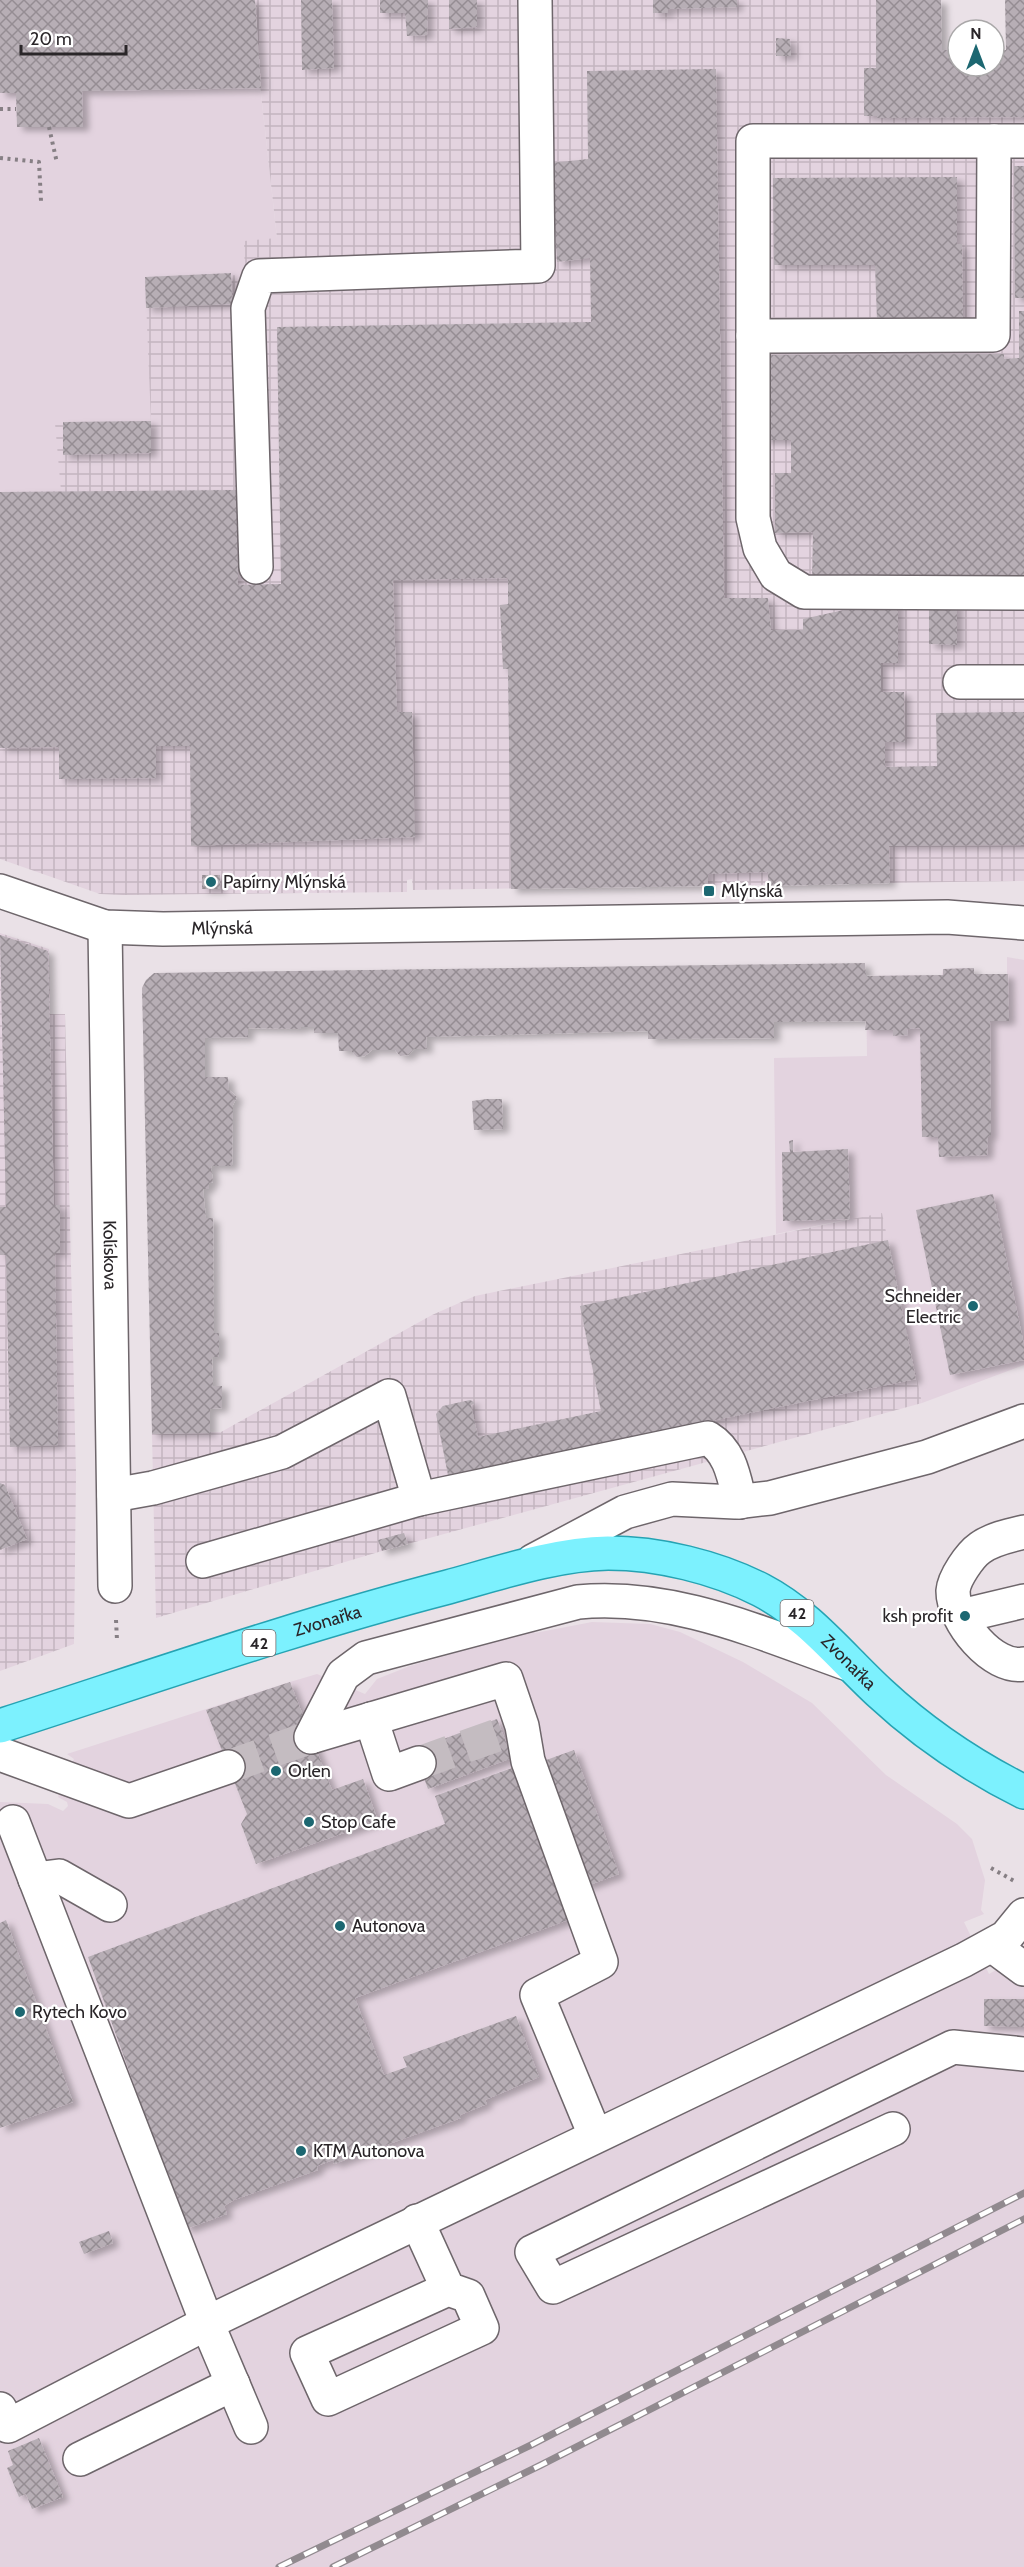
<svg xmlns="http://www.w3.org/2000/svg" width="1024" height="2567" font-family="Cabin,sans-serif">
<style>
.built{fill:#e3d3df}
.industrial{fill:url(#industrial-grid)}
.building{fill:url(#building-cross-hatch);filter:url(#shadow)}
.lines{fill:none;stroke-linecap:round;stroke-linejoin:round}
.minor-tunnel{stroke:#c4bcc1;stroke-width:33;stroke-dasharray:33 16;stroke-linecap:butt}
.minor-casing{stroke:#6e666b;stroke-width:36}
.major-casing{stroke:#26a3b3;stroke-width:36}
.path{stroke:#867f84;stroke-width:4;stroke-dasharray:3 4.5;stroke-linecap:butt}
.minor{stroke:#fff;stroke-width:33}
.major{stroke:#7cf1fe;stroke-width:33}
.rail-casing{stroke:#918a8f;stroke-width:7}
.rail{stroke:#fff;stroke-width:4.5;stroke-dasharray:14;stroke-linecap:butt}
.poi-dot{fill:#1c6771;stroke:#fff;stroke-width:2}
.labels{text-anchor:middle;stroke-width:4.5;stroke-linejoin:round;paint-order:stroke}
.shield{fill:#fff;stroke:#6a6769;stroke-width:1.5}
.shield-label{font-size:16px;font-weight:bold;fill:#2a2629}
.poi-label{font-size:18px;fill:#2a2629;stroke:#fff;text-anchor:start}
.street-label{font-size:18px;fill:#2a2629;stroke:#fff}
</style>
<defs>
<pattern id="industrial-grid" width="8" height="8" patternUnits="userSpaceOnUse" patternTransform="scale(1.5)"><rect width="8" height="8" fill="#e3d3df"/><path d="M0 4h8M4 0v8" fill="none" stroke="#c3b5bf"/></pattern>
<pattern id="building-cross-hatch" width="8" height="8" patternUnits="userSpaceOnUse" patternTransform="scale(1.5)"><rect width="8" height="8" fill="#b7aeb5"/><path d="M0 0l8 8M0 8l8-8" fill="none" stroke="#958d93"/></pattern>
<filter id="shadow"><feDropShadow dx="6" dy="4" stdDeviation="3" flood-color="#0004"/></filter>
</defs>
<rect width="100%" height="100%" fill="#eae1e7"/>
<!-- built -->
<path class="built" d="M0,0l260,85 17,153 -31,37 -95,146 -90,71h-61z
M1007,957l17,3v405l-102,38 -6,-24 -66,-160 -74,15 -2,-176 93,-2 -1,-80 76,-1 1,-6 31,-1v6h33z
M592,1622l58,2 30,8 63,30 69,41 74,72 71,49 15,15 13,41 -4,30 3,4 -20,8 25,52 28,-16 7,-9v618h-1024v-765l48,2 15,7 5,-5 -1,-4 -9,-5 16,-38 -7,-5 223,-72 27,-8 48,20 12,-15 33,-13 124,-36 1,3z"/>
<!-- industrial -->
<path class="industrial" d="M255,0h654l1,87 114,-1v795l-611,9 -1,-11 -5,1v12l-284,3 -23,-1 -100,-35v-367l61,-1 -6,-68 96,-2 -6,-144 100,-2 -1,-34 33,-3 -17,-153z
M0,933l49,16 1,65h15l11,460 -2,170 -74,27z
M882,1213l40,190 -540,148 -226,67 -4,-184 69,-2 211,-117 43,-19z"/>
<!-- building -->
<path class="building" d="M0,0h255l6,88 -179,3 1,36h-66l-1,-34h-16z
M301,0h31l2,68 -32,2z
M380,0h48l-1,35 -20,1 -2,-23h-25z
M449,0h28v27l-28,2z
M653,0h84v7l-69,2v4h-15z
M876,0h65l1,50h16v16h36v-16h12l-1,-50h19v117l-147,1v-2h-13v-48h12z
M776,38l14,1 1,17h-15z
M716,69l8,529h44l3,32h32v-11l95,-21v65h-17v29h23l1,50h-20v25l52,-1 -1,-53 88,-1v133l-135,1 1,37 -122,3v-14l-60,2v12l-197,3 -3,-220h-5l-3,-64 8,-1v-26l-115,2 4,132h15l3,125 -224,9 -1,-100h-34v32l-97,1v-32l-59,1v-256l237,-2 1,95 43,-1 -4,-257 314,-5 -1,-64 -33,4 -6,-99 37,-4 -1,-88z
M1014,166h10v132h-9z
M957,177v67h5l1,76 -86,1 -2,-56h-101l-1,-87z
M231,273l1,31 -86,4 -1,-31z
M1019,311h5v270h-212l1,-49 -38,1v-60h16v-33h-28v-85l241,-1v5l15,-1z
M151,421v32l-88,2v-33z
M929,602h28v43l-28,-1z
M202,875h18v14h-18z
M0,935l48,16 6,254h6v48h-5l3,192 -48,2 -4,-192h-6v-48h6z
M865,963l1,13 77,-1v-6l31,-1v6h34l1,47h-19l1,115h-3l-1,19 -48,2 -1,-20h-16l-2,-109 -13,1 1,6 -15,1v-6h-28l1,-9 -92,1v16l-126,1v-8l-222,6 1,12h-13l-5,6 -9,1 -5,-6h-23l-7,6 -8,1 -6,-6h-12l-1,-18h-24v-6h-13v2l-53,-1v9l-43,1v39h23l1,13 8,7 -4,8 -1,61h-21l2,16 -4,1v6h-6l3,29h7l1,115h5v24h-7l1,29h9v22l-12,1v24l-58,1 -10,-446 4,-8 8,-7z
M487,1099h15l1,30 -29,1 -2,-29z
M793,1140v12l55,-3 2,70 -67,2 -1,-69h8l-1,-11z
M993,1194l31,151v15l-74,15 -34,-165z
M888,1240l28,139 -468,96 -12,-61 7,-8 27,-6 4,2v2l-3,1 7,32 123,-26 -21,-105z
M0,1483l5,2 22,54 -27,11z
M404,1533l4,11 -26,7 -4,-11z
M290,1682l42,108 31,-11 15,42 -122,43 -15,-40 6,-10 -41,-104z
M497,1719l15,39 -84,31 -14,-39z
M574,1750l45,124 -35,13 -46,-124z
M515,1767l56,152 -216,79 29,77 23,-8 -4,-10 113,-41 23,61 -54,23 2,4 -27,11 1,3 -127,46 -1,-4 -16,6 1,4 -84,30 -10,6 3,8 -41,15 -98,-272 357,-133 -10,-28z
M6,1920l67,182 -73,26v-205z
M984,1999h40v28l-40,-1z
M109,2231l4,12 -29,11 -5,-12z
M39,2438l24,59 -31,12 -6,-15 -7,3 -12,-29 6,-3 -5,-14z"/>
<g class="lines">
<!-- minor-tunnel -->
<path class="minor-tunnel" d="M419,1763l84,-30
M228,1767l83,-30"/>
<!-- minor casing -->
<g class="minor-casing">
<g id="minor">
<path d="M1024,141h-271v377l7,30 16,27 28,17 220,1"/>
<path d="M753,336l240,-1 1,-194"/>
<path d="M256,567l-8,-259 11,-32 279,-10 -3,-266"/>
<path d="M960,682h64"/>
<path id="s1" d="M0,891l105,36 58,2 784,-12 77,6"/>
<path id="s2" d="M105,927l10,659"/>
<path d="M114,1495l39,-7 129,-36 107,-56 30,103"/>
<path d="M1024,1532c-13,3 -32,7 -44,16 -10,7 -26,30 -27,43 0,30 40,79 71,73"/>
<path d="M203,1561l216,-62 289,-61c23,14 26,40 32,64"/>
<path d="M533,1561l92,-49 47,-13 63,3 35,-4 157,-41 97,-36"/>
<path d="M961,1616l63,-15"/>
<path d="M371,1719l18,55 30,-11"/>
<path d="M314,1736l192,-57 16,47 6,35 73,201 -64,33 58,140"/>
<path d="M311,1737l32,-62 23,-17 212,-56c96,-9 184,32 273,63"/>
<path d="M0,1754l129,47 99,-34"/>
<path d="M13,1822l194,501 44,104"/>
<path d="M35,1879l24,-3 51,29"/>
<path d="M993,1946l31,23"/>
<path d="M893,2129l-340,158 -21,-35 421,-205 71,7"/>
<path d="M417,2221l31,68 -141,64 21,46 154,-71 -14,-32 -20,-7"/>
<path d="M0,2409l8,17 199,-103 757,-363 42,-23 18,-22"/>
<path d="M80,2459l153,-75"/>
</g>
</g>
<!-- major casing -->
<g class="major-casing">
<g id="major">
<path id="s3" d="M0,1726c149,-48 297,-100 448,-139 51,-14 107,-33 160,-34 50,0 108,14 153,37 48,25 80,67 119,103 43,40 92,73 144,99"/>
</g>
</g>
<!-- path -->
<path class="path" d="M0,109h16
M49,127l8,36
M0,158l39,4 2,39
M116,1620l1,20
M991,1868l25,14"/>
<!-- minor -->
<use href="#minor" class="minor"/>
<!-- major -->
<use href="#major" class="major"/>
<!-- rail casing -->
<g class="rail-casing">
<path id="rail" d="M279,2567l252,-122 493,-252
M333,2567l208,-102 483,-246"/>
</g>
<!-- rail -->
<use href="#rail" class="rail"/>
</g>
<!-- markers -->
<g class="poi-dot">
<circle cx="211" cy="882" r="6"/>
<rect x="703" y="885" width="12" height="12" rx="3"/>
<circle cx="973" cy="1306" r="6"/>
<circle cx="965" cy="1616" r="6"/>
<circle cx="276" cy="1771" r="6"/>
<circle cx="309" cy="1822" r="6"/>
<circle cx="340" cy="1926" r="6"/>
<circle cx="20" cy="2012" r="6"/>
<circle cx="301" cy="2151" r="6"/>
</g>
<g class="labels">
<!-- shield labels -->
<g class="shield">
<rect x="780.5" y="1600" width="33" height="26" rx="4.5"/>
<rect x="242.5" y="1630" width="33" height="26" rx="4.5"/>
</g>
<g class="shield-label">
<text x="797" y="1619">42</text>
<text x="259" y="1649">42</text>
</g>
<!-- poi labels -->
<g class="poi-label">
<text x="223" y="888">Papírny Mlýnská</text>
<text x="721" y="897">Mlýnská</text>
<text x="961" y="1302" text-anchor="end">Schneider<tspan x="961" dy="21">Electric</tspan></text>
<text x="953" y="1622" text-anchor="end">ksh profit</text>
<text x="288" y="1777">Orlen</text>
<text x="321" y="1828">Stop Cafe</text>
<text x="352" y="1932">Autonova</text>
<text x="32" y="2018">Rytech Kovo</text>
<text x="313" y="2157">KTM Autonova</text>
</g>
<!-- street labels -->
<g class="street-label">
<text dy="6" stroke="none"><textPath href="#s1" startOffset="228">Mlýnská</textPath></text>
<text dy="6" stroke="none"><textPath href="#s2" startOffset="328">Kolískova</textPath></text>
<text dy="6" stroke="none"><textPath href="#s3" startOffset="344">Zvonařka</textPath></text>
<text dy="6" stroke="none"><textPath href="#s3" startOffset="906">Zvonařka</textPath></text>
</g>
</g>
<!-- north arrow -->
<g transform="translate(976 48)"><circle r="28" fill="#ffffff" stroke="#aaa8a9" stroke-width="1.5"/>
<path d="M0-4.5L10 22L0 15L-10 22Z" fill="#1c6771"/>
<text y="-9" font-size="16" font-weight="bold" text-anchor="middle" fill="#2a2629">N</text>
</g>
<!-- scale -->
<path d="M21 45v9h105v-9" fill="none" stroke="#2a2629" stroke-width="3"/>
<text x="30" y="45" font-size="18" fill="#2a2629" stroke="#ffffff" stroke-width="4.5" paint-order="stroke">20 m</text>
</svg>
